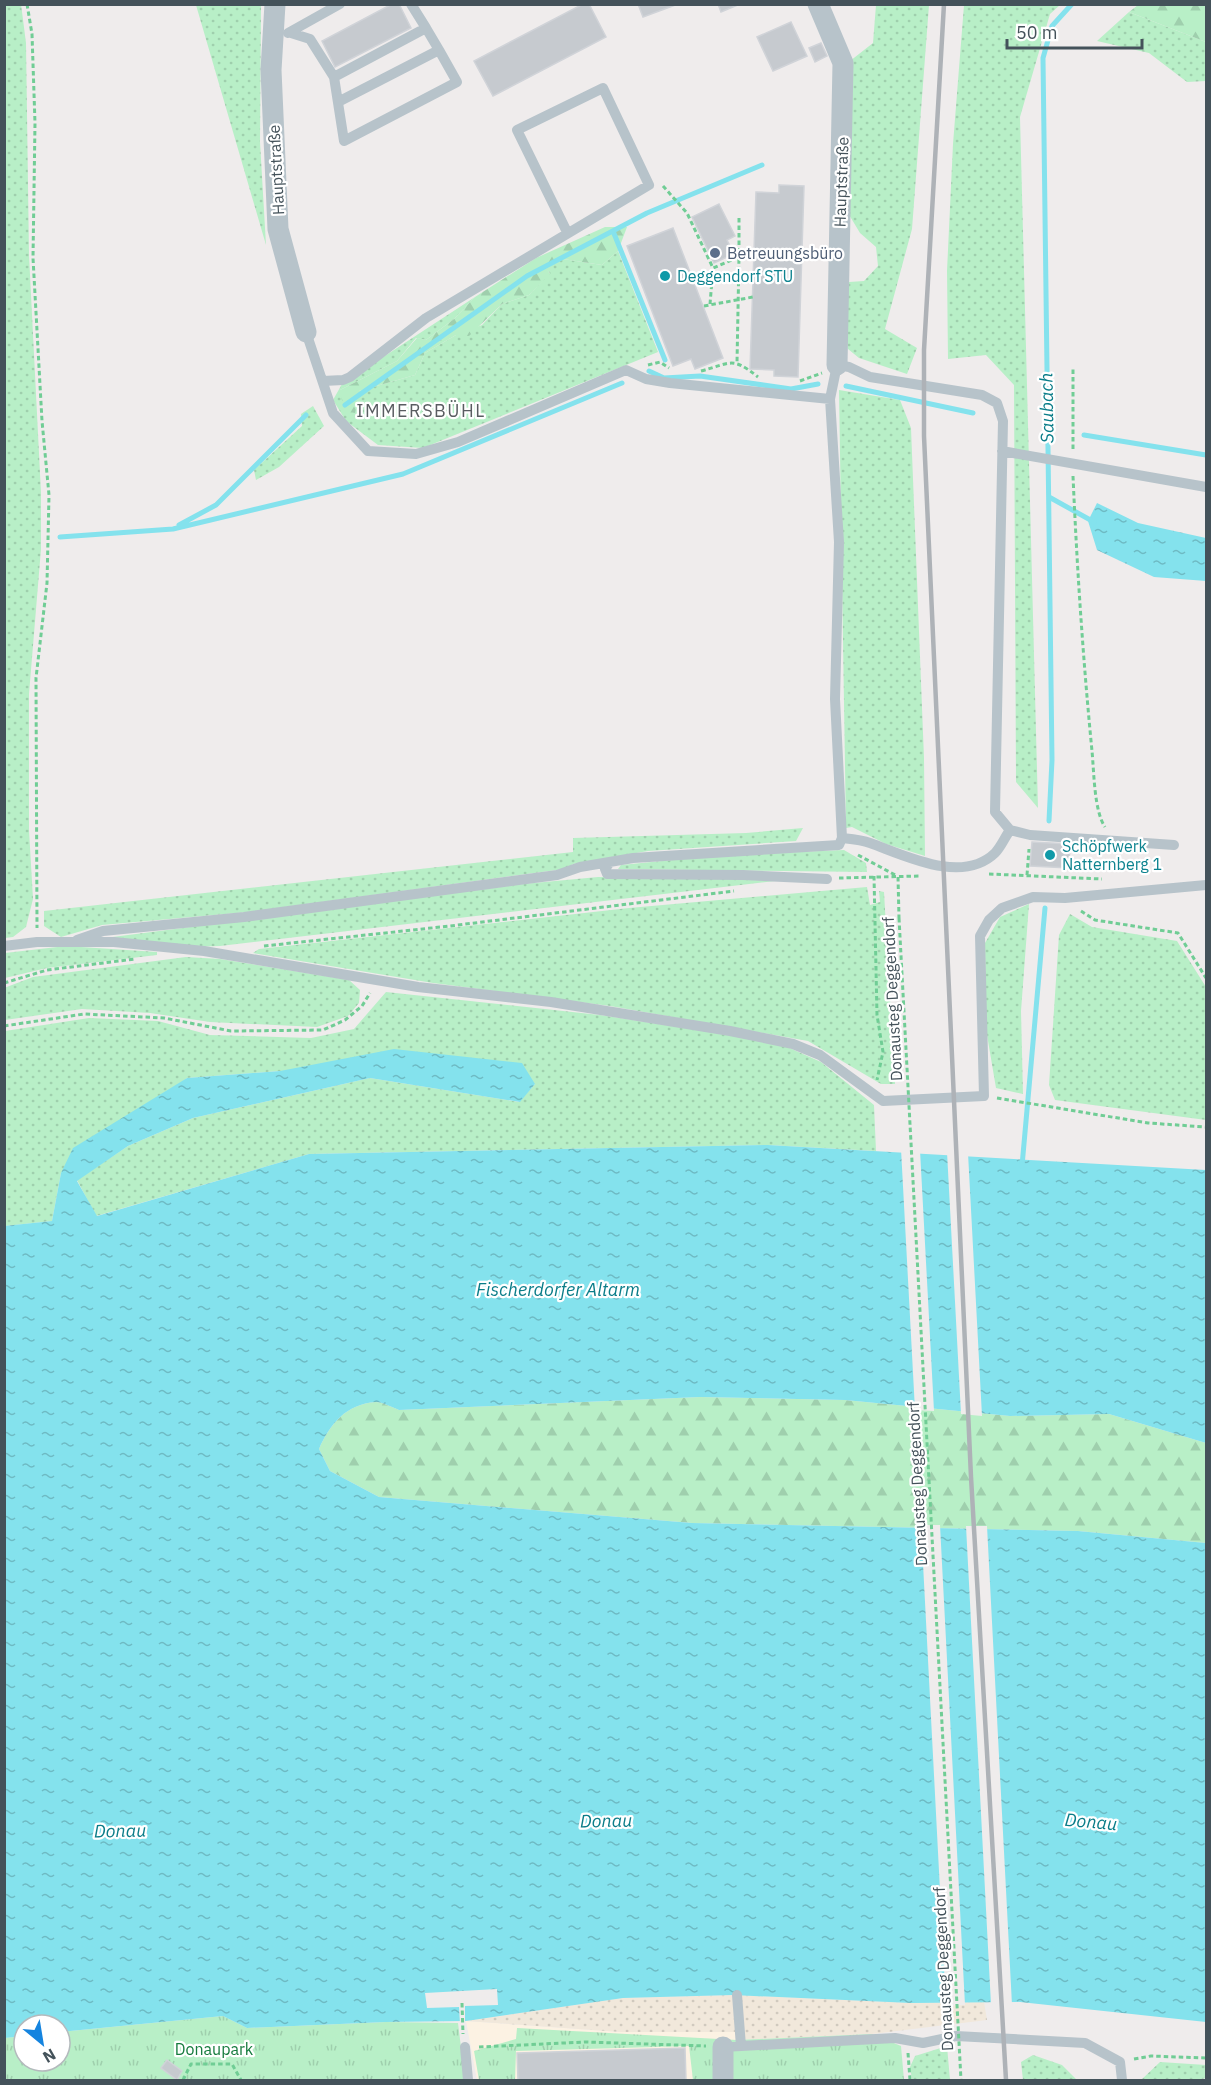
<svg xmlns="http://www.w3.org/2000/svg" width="1211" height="2085" font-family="'IBM Plex Sans',sans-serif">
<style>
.commercial{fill:#fcf2e3}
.grass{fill:url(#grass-dots)}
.forest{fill:url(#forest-firs)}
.sand{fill:url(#sand-dots)}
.park{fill:url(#park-tufts)}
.water{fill:url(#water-ripples)}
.pier{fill:#efecec}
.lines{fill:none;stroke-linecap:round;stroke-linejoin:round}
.stream{stroke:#84e2ed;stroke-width:5}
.building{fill:#c6cacf;stroke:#d0d3d8;stroke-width:1.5}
.path{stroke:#70cd95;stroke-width:3;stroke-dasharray:4.5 3;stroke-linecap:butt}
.lane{stroke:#b7c3ca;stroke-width:10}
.street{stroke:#b7c3ca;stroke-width:21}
.rail{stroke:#aeb2b7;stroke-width:4.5}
.path-bridge{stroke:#70cd95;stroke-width:3;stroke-dasharray:4.5 3;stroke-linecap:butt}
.service-dot{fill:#5c6f8a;stroke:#fff;stroke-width:2}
.culture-dot{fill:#0f9aa8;stroke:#fff;stroke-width:2}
.labels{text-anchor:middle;stroke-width:4.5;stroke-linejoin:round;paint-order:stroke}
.street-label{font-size:16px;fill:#44525a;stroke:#fff}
.service-label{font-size:16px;fill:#4e5e75;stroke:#fff;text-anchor:start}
.culture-label{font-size:16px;fill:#0d838f;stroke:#fff;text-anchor:start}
.park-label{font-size:16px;fill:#157b3d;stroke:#fff}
.water-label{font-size:18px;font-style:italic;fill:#0b7d89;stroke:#fff}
.neighbourhood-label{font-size:18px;letter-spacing:1.5px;fill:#595d61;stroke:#fff}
</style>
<defs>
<pattern id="grass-dots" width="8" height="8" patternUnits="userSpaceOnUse" patternTransform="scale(1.5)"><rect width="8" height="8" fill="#b8efc7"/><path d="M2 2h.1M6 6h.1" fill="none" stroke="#9fcfad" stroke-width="1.8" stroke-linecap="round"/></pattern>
<pattern id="forest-firs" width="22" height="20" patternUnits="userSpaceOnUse" patternTransform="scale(1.5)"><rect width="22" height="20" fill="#b8efc7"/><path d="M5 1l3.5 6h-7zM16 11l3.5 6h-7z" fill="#9fcfad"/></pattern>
<pattern id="sand-dots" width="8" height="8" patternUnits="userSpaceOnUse" patternTransform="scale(1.5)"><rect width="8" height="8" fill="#f1e8db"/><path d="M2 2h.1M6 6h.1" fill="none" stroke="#d0c9be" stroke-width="1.8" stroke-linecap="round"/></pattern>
<pattern id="park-tufts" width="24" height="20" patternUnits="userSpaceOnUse" patternTransform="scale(1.5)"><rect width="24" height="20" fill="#b8efc7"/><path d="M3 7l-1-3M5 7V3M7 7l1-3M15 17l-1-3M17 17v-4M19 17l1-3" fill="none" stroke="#9fcfad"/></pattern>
<pattern id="water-ripples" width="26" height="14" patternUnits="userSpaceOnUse" patternTransform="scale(1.5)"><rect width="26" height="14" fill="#84e2ed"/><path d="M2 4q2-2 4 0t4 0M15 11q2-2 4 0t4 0" fill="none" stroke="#6ebac3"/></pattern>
</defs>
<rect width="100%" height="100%" fill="#efecec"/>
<!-- commercial -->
<path class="commercial" d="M466,2021l155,11h115l2,48h-261z"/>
<!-- grass -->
<path class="grass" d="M21,4l5,39 3,212 12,238v56l-12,145v136l4,69 -7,28 -13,10 -8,1 -1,-933z
M196,5h65l-1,137 6,103z
M876,5h53l-17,224 -27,100 32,19 -10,26 -48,-16 -11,-9 -3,-22 4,-45 15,-1 14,-15 -2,-19 -16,-14 -15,-25 5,-147 23,-18z
M964,5h96l-10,9 -30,103 18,691 -22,-26 -2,-397 -28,-30 -38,4 -1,-88 6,-127z
M1129,12l77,30v39l-19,1 -38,-29 -52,-12z
M618,251l40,101 -235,96 -45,-3 -32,-24 -13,-21 9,-16 133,-87 -21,22 -28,21 -10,-2 -19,23 -57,29 19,1 56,-16 10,-22 31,-18 26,-10 20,-21 27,-9 21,-22 -5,-4 18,-10 39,6z
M839,390l61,10 11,28 13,330 1,98 -39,-12 -34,-17 -6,1z
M313,406l11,20 -45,41 -23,13 -2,-10 48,-44 -1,-12z
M803,828l-7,13 -148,10 -75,13 -9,5 -316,43 -146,13 -41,12 -17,-11v-15l529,-59v-14l173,-5z
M844,850l22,13 1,9 -249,-3 3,-4 102,-10z
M598,877l177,2v2l-555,65 -29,1 -86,-9 418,-54z
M867,887l3,18 10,-3 -1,-11 5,1 11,192h-14l-73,-43 -198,-35 -177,-23 -180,-30 6,-4 370,-41z
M1029,904l-8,107 2,83 -27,-6 -10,-59 -1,-86 15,-26z
M1070,914l22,13 85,14 29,46v133l-151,-20 -6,-15 10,-150z
M66,946l91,6v3l-110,13 -42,10v-25z
M186,957l34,2 129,21 11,10 -1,13 -11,13 -31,11 -107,-5 -60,-9 -68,-4 -77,11 -1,-32 29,-11z
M386,992l214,23 176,27 45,20 53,43 2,46 -108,-6 -459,9 -213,62 -19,-36 51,-34 65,-28 177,-40 149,24 16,-18 -255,-13 -93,7 -126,95 -9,48 -47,5v-195l84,-13 69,3 52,14 101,3 43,-9z
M947,2046l3,34h-38l-2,-13 5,-11z
M1033,2055l29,10 15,15h-54l-2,-18z
M1160,2062l46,3v13l-8,2h-57z"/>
<!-- forest -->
<path class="forest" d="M1138,5h68v37l-77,-30z
M605,227h22l-9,24 -16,14 -39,-6 -17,9 4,6 -21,21 -27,9 -33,32 -13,-1 -31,18 -10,22 -56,16 -4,22 -11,-2 -4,-21 57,-29 20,-23 9,2 28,-21 21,-22 61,-39z
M700,1397l145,3 165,16 99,-2 97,29v100l-128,-12 -386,-8 -313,-26 -49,-26 -11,-22c11,-25 27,-45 57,-47 6,0 16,5 23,8z"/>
<!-- sand -->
<path class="sand" d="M737,1995l174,8 73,-1 3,18 -115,14 -135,6 -1,-8h-115l-155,-11 157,-23z"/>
<!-- park -->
<path class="park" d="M223,2016l24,12 139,-6 72,1 7,57h-460l-1,-42 20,-2v25h36v-29z
M517,2028l220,12 135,-6 29,12 3,34h-211l-4,-34 -173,5 -1,29h-36l-5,-29 42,-12z"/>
<!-- water -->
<path class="water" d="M1097,503l41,20 68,15v43l-52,-4 -57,-27 -9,-29z
M394,1049l128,14 13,21 -15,18 -150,-24 -177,40 -65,28 -51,35 20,35 212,-62 459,-9 438,25v273l-97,-29 -99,2 -165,-16 -145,-3 -301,13c-7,-3 -17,-8 -23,-8 -30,2 -46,22 -57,47l11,22 49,26 313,26 386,8 128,12v479l-186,-20 -109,1 -178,-8 -110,3 -157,23 -80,1 -139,6 -24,-12 -163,16v-7h-36v11l-19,2 -1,-812 48,-5 9,-48 12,-25 114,-70 93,-7z"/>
<!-- pier -->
<path class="pier" d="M901,1149l19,1 14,261 -19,-1z
M947,1152l21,1 14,263 -21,-2z
M921,1525h19l25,480 -19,1z
M966,1526h21l25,479h-21z
M497,1989l1,16 -33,1v18h-5l-1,-17 -32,1 -2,-15z"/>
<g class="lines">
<!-- stream -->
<path class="stream" d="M613,231l52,129
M649,371l15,7 36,-2 91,13 27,-5
M846,386l127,27
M345,405l182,-129 120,-63 115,-48
M1084,435l122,20
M1049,497l45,25
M179,525l37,-20 90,-90
M60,537l113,-8 230,-55 219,-91
M1049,821l3,-61 -9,-702 9,-32 20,-22
M1022,1166l23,-258"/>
</g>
<!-- building -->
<path class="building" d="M392,4h7l12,24 -76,39 -13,-26z
M583,4h6l17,33 -113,59 -19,-35z
M638,4h40l-35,13z
M718,4h22l-19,8z
M791,22l16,34 -34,15 -16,-34z
M821,43l6,13 -12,6 -6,-14z
M779,185l25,1 -6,191 -24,-1v-6l-24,-1 6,-177 23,1z
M719,204l16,32 -8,4 7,14 -20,9 -22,-46z
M673,228l50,130 -28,11 -4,-10 -18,7 -46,-120z
M1032,842l38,2 -1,24 -39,-2z
M685,2048l1,32h-168l-1,-27z
M167,2060l15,11 -5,9 -16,-12z"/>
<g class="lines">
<!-- path -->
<path class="path" d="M27,4l5,30 3,89 -2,135 9,163 7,74 -2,88 -11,95 1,250
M663,186l24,27 26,55 26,-11 -2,106
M739,218v39
M710,304l3,-36
M704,306l49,-9
M648,365l12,-3 9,6
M701,371c30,-8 31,-15 57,6
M800,381l22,-8
M1073,449v-82
M1073,476c4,92 10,183 19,275 2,20 2,60 13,76
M858,855l39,21
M989,874l113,5
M1027,875l2,-26
M874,876l3,139 6,37 -6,28
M898,877l1,41
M839,878l80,-2
M1081,911l14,9 83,13 28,45
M264,946l186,-20 284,-35
M4,983l43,-13 88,-11
M4,1026l80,-12 80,4 67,13 92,-1 22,-10 17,-14 8,-13
M997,1098l151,25 58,4
M462,2003l1,31
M479,2047l106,-5 121,4
M908,2053l2,27
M1134,2059l17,-3 55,2
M183,2080l8,-16h41l9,16"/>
<!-- lane -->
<path class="lane" d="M411,4l15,24
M288,33l52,-29
M291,33l19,6 24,38 10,64 113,-59 -18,-32 -101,52
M334,77l92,-49 13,22
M306,332l27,81 35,38 48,3 42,-12 168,-72 20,9 24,4 160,16
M323,381l20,-1 7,-3 76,-59 223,-133 -46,-97 -86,42 50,102
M1002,451l204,36
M842,838l-7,-139 4,-157 -9,-143 7,-34 12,2 21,10 112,18 15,8 6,18 -8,391 15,18 20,5 144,10
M610,862l-5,7 2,5 136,1 84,4
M77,940l26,-9 141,-14 313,-42 23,-8 53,-9 206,-13 3,-7c9,1 20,2 28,5 34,12 92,42 125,10 6,-6 10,-16 15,-23
M4,946l33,-4h77l90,9 214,36 133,15 179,29 63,13 27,11 63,46 101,-5 -4,-160 9,-16 13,-12 31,-11 32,1 141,-13
M737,1995l4,51
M465,2047l3,33
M723,2047l172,-9 28,5 33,-7 129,7 35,19 2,18"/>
<!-- street -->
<path class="street" d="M275,4l-4,66 7,159 28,103
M818,4l25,59 -6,302
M723,2047v33"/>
<!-- rail -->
<path class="rail" d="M944,4l-20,346v86l47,1041 35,603"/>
<!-- path-bridge -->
<path class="path-bridge" d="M899,918l62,1162"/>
</g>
<!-- markers -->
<circle class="service-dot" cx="715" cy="253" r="6"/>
<g class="culture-dot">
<circle cx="665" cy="276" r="6"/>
<circle cx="1050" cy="855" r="6"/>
</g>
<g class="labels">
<!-- street labels -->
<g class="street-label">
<text transform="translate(276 170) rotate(-93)" y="6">Hauptstraße</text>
<text transform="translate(841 182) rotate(-88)" y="6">Hauptstraße</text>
<text transform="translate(892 999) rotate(-93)" y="6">Donausteg Deggendorf</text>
<text transform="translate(917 1484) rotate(-93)" y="6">Donausteg Deggendorf</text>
<text transform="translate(943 1969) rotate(-93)" y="6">Donausteg Deggendorf</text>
</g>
<!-- service labels -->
<g class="service-label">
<text x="727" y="259">Betreuungsbüro</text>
</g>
<!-- culture labels -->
<g class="culture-label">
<text x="677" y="282">Deggendorf STU</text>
<text x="1062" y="852">Schöpfwerk<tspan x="1062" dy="18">Natternberg 1</tspan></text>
</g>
<!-- park labels -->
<g class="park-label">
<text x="214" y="2055">Donaupark</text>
</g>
<!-- water labels -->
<g class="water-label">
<text transform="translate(1047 408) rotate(-91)" y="6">Saubach</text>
<text x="558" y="1296">Fischerdorfer Altarm</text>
<text transform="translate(606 1821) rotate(-1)" y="6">Donau</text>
<text transform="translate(1091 1822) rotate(5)" y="6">Donau</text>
<text transform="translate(120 1831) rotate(-1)" y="6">Donau</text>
</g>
<!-- neighbourhood labels -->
<g class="neighbourhood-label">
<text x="421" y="417">IMMERSBÜHL</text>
</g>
</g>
<!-- border -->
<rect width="1211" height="2085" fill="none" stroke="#44525a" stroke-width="12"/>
<!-- north arrow -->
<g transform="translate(42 2043) rotate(150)"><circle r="28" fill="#ffffff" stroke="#b4babd" stroke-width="1.5"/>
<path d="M0-4.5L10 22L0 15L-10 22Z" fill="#1584df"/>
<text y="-9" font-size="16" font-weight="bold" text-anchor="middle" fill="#44525a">N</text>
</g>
<!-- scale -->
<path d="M1007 39v9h135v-9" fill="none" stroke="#44525a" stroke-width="3"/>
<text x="1016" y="39" font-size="18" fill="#44525a" stroke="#ffffff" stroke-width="4.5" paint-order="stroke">50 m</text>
</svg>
